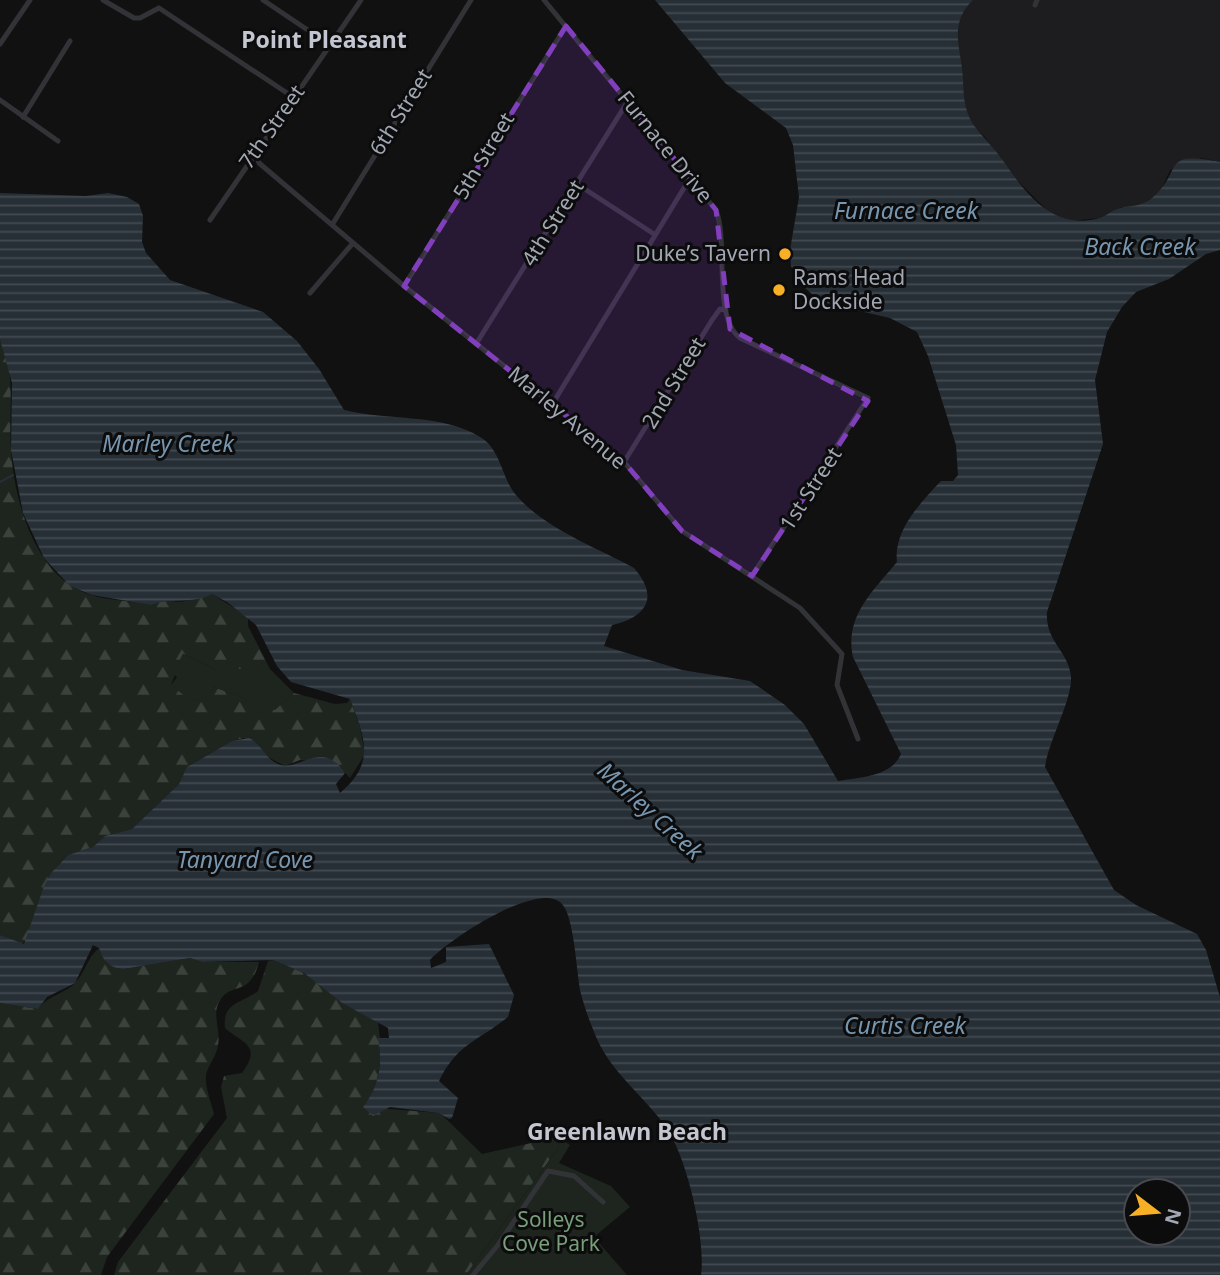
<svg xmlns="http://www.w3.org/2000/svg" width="1220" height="1275" font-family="'Noto Sans',sans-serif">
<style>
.built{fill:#1d1d1f}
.forest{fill:url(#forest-firs)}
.park{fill:#1d251e}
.water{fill:url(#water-rules);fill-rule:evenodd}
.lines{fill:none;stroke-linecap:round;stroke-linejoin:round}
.stream{stroke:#272f36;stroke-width:2}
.minor{stroke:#323337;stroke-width:5}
.marked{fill:#813ebd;fill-opacity:0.2;stroke:#813ebd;stroke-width:5;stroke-dasharray:14 9;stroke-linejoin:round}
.poi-dot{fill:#f7b025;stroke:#0c0c0d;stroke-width:2.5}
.labels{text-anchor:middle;stroke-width:6;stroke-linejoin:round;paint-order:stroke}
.street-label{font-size:21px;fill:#a2a7b4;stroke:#0c0c0d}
.poi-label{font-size:21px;fill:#a2a7b4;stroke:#0c0c0d;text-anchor:end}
.park-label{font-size:21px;fill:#789f7a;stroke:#0c0c0d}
.neighbourhood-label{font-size:23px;font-weight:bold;fill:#c3c6d0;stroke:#0c0c0d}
.water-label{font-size:23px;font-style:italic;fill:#7796b0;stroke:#0c0c0d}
</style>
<defs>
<pattern id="forest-firs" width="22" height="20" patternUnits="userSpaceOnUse" patternTransform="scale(1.75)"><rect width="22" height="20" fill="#1d251e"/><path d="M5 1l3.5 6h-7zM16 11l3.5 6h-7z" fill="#3b423c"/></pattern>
<pattern id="water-rules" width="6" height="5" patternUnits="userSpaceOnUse" patternTransform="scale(1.75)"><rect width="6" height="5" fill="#272f36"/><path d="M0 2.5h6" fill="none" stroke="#434a51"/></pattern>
</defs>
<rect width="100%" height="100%" fill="#111112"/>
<!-- built -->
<path class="built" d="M973,0h247v162l-18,-4 -32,12 -9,20 -12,12 -15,5h-13l-22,11 -30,3 -17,-6 -37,-37 -30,-41 -14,-12 -8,-18 -7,-81 9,-19z"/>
<!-- forest -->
<path class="forest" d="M0,339c17,37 8,72 11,111 3,48 22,121 72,142 20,9 46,8 68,13l7,-5 23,2 31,-8 36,23v9l22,43h-55l-32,-15 -12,31 43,2 61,22 19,-16 41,11 12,-1 3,-4 10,28 5,27 -15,24 -14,-15 -36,-3 -15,6 -19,-10 -9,-13 -13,-5 -12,3 -42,24 -11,19 -47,45 -27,7 -12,11 -25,8 -8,8 -9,10 -23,65 -6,6 -22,-9z
M99,948c4,13 10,20 24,21l67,-11 12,4h57c-9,36 -29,19 -40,40 -7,13 2,29 -1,43 -1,11 -11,21 -12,31 -1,11 5,27 8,38l-107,143 -6,18h-101v-272l38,6c11,-14 24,-14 36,-25 11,-11 13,-26 25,-36z
M273,960l31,13 38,30 36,19c4,29 5,60 -15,85l77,6 42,41 76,-17 1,10 -93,128h-352l4,-13 109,-144 -6,-31 3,-11 18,-3c21,-28 0,-30 -17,-45 -3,-26 18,-25 33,-37l10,-30z"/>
<!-- park -->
<path class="park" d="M183,654l32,15h55l24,24 -19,17 -61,-23 -5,11 -18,3 -20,-16 6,-8 -5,-4z
M558,1137l12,8 -11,18 52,23 19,21 -36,30 33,38h-161l93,-128z"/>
<!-- water -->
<path class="water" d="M655,0h318c-26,25 -11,49 -10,80 1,49 15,45 41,82 22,32 48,67 92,57 9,-2 16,-9 24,-11 11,-3 21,-1 31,-9 34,-28 7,-49 69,-37v88l-14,4 -37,25 -33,13 -14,15 -15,25 -12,48 8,64 -56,168c-2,30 22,39 24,65 1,24 -22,62 -26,90l69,123 22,15 61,29 9,16 14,47v278h-519c5,-35 -14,-118 -35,-148 -21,-30 -54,-54 -69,-88 -6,-14 -12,-30 -16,-45 -5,-20 -6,-81 -21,-92 -25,-20 -113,39 -130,58l1,8 15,-6v-15l43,-3 25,51 -6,22c-30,24 -51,27 -69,64l19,17 -6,20 -3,1 -10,-6 -49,-6 -17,9 -10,-9c16,-21 20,-43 15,-69h11l-1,-10 -46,-25 -38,-30 -31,-13 -71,2 -12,-4 -67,11c-14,-1 -20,-8 -24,-21l-6,-3 -18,38 -28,14 -9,12 -38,-6v-68l24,9 20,-58 7,-13 17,-18 25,-8 12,-11 27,-7 47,-45 8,-17 45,-26 17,-3c13,6 16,21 29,26 21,9 43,-26 67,9l-9,11 4,9c36,-30 25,-55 10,-94l-59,-17 -14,-16 -21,-41 -29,-23 -15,-8c-21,11 -43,3 -61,11l-59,-10 -22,-9 -26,-28 -21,-45 -12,-63 1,-67 -12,-44v-146l86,3 22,-3 19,4 12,7 4,12 -1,26 4,11 24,27 93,32 34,29 22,28 25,41c43,11 98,3 136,27 21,12 21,40 36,58 29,34 80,52 118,73 26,30 12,49 -22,57l-8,21 78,24 68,11 35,24 19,19 34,57c23,-4 53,-4 63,-27l-48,-97c-9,-40 20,-66 44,-95 -4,-31 24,-60 44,-81h12l5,-6 -2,-30 -28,-89 -11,-24 -27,-14 -69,-16 -16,-14 -14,-22 -1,-16 9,-53 -6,-52 -7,-17 -61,-45zM1136,1191h42v42h-42z"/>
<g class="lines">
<!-- stream -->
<path class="stream" d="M0,482l13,-7"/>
<!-- minor -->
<path class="minor" d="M103,0l31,18h6l19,-10
M263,0l67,45
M544,0l172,210c13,34 -4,106 24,128l128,60 -116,178
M1035,5l2,-5
M159,8l134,89
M0,44l30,-44
M0,100l58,41
M23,117l47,-76
M255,151l4,12 145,123 220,176 58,69 118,77 42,46 -5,31 21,54
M577,184l77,50
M210,220l151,-220
M332,225l139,-225
M404,286l162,-260
M310,293l43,-50
M476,344l152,-243
M553,403l137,-225
M624,462l88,-142 8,-11 6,1
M473,1275l25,-30 50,-74 26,5 29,26"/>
</g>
<!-- marked area -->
<path class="marked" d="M566,26l150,184 14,119 138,72 -116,175 -70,-45 -58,-69 -220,-176z"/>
<!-- markers -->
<g class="poi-dot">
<circle cx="785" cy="254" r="7"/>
<circle cx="779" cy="290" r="7"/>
</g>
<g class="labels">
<!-- street labels -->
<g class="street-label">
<text transform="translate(401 112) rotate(-58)" y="7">6th Street</text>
<text transform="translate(272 127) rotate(-55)" y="7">7th Street</text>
<text transform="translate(665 147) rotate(51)" y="7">Furnace Drive</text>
<text transform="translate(484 156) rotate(-59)" y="7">5th Street</text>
<text transform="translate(553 223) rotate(-58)" y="7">4th Street</text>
<text transform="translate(674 383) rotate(-59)" y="7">2nd Street</text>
<text transform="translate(567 418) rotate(40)" y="7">Marley Avenue</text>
<text transform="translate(811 489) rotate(-57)" y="7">1st Street</text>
</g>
<!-- poi labels -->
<g class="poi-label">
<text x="771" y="261">Duke’s Tavern</text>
<text x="793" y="285" text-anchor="start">Rams Head<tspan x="793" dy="24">Dockside</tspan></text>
</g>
<!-- park labels -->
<g class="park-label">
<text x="551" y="1227">Solleys<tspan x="551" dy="24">Cove Park</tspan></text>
</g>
<!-- neighbourhood labels -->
<g class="neighbourhood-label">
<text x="324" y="48">Point Pleasant</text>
<text x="627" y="1140">Greenlawn Beach</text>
</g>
<!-- water labels -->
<g class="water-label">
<text x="906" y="219">Furnace Creek</text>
<text x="1140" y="255">Back Creek</text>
<text x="168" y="452">Marley Creek</text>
<text transform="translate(650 811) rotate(42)" y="8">Marley Creek</text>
<text x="245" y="868">Tanyard Cove</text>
<text x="905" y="1034">Curtis Creek</text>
</g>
</g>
<!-- north arrow -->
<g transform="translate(1157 1212) rotate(106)"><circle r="33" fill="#0c0c0d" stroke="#484a50" stroke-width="2"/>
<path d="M0-5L12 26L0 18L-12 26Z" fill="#f7b025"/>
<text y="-10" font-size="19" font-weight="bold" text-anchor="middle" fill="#a2a7b4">N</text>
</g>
</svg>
